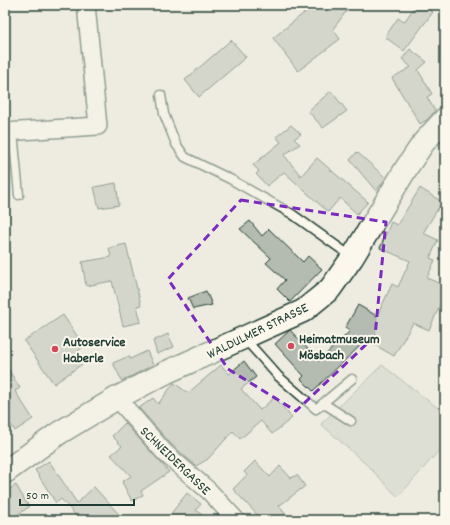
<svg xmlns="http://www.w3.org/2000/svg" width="450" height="525" font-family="Dekko,sans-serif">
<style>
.green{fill:#cbcfc4;stroke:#75867c}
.building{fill:#b4bbb0;stroke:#1f3d34}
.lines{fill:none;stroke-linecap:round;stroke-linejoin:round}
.lane-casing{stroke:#1f3d34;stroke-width:11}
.street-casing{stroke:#1f3d34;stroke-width:20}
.secondary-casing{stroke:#1f3d34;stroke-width:25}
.lane{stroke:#fbf7ec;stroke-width:8}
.street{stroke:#fbf7ec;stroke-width:17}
.secondary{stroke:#fbf7ec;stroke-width:22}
.marked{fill:none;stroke:#7b2cbf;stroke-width:3;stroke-dasharray:8 5;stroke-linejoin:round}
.poi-dot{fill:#d1495b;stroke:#fbf7ec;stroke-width:1.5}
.labels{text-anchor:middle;stroke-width:4;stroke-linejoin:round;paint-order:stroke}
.street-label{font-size:14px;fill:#1f3d34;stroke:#fbf7ec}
.poi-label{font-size:14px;font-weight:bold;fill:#1f3d34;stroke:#fbf7ec;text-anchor:start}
</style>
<rect width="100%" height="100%" fill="#eeece1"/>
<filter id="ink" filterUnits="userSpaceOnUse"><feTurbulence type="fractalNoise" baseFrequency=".025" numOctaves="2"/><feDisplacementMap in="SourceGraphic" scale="8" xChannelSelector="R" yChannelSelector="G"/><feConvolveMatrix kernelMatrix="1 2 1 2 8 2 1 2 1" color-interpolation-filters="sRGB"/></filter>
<g filter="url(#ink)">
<!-- green -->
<path class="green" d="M382,365l61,47 2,-5v37l-47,53 -30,-31 -47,-42z"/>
<!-- building -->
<path class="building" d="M314,5h37l-18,24 7,10 -42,32 -25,-33z
M416,5h6l11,7 -29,39 -19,-14 13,-19 6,4z
M231,40l15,17 -47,40 -14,-17z
M410,49l17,13 -9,8 14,24 -5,3 8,14 -7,8 -8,5 -28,-46 19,-11 -9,-8z
M331,91l16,20 -24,17 -15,-17z
M291,125l10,9 -7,5 6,5 -16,11 17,21 16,-18 51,44 -11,12 -17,-16 -12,14 -44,-40 -17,14 -11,-12 3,-3 -6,-6 28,-23 -5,-5z
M357,152l29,26 -10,13 -26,-31z
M116,183l3,22 -20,3 -5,-21z
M420,188l22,14 -19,31 15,7 -8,18 5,2 -8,18 18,8v8l-16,36 -16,-7 -19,33 -28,-16 -53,51 -12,-12 3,-3 -29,-32 15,-14 29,31 31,-30 -5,-3 13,-23 19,11 15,-32 6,3 12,-26 -30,-13 11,-26 6,3z
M250,221l12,15 7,-7 34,33 5,-6 14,13 -32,33 -13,-13 8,-9 -19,-17 5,-5 -31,-29z
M126,244l15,61 -4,1 4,16 -18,4 -11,-45 -26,5 -4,-24 29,-5 -2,-9z
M206,291l6,14 -19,4 -5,-11z
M63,315l21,31 -6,5 7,11 -31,22 -30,-43z
M168,334l6,13 -17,7 -4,-13z
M147,351l6,14 -31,16 -9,-18 16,-7 1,3z
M244,361l12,16 -15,12 19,21 15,-13 17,21 -20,16 -11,-13 -21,18 -7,-8 -25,28 -12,7 -25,-22 -32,-36 14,-10 5,6 16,-21 14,10 33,-28 8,9z
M5,364l15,24 -5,3 18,28 -18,12 -10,-15z
M125,423l44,49 -28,19 2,4 -11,6 -10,-19 9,-6 -20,-21 11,-9 -10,-10z
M49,461l28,42 17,-16 30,33h-44l-19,-21 -5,4 -21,-33z
M255,461l15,16 10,-11 11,12 6,-3 8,11 -26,20 7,9 -6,5h-18l-29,-31 14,-14 -3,-3z
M16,485l13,22 -20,13h-4v-28z
M187,493l14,11 -5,6 12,10h-42z"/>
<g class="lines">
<!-- lane casing -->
<g class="lane-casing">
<path id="lane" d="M161,95l3,19 12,30 9,13 45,22 62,35 60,43
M13,132l6,63
M244,338l34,38 38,33 36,-30
M323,403l28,18"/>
</g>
<!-- street casing -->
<g class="street-casing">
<path id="street" d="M5,132l93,-6 -12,-121
M117,398l48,55 44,38 27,29"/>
</g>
<!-- secondary casing -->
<g class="secondary-casing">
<path id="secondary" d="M5,472l54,-39 58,-35 50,-26 136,-61 27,-22 22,-31 55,-91 17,-25 21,-23"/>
</g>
<!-- lane -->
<use href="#lane" class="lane"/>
<!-- street -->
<use href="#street" class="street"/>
<!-- secondary -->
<use href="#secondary" class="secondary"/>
</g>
</g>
<!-- marked area -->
<path d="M0 0H450V525H0ZM241,200l145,22 -11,114 -79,75 -68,-42 -60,-90z" fill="#eeece1" fill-opacity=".55" fill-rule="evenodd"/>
<path class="marked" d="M241,200l145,22 -11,114 -79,75 -68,-42 -60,-90z"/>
<!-- markers -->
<g class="poi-dot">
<circle cx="291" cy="346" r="4"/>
<circle cx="55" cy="349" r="4"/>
</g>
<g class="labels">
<!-- street labels -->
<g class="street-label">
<text transform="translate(257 330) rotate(-26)" y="5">WALDULMER STRASSE</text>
<text transform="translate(176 460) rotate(44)" y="5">SCHNEIDERGASSE</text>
</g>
<!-- poi labels -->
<g class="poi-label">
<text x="299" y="343">Heimatmuseum<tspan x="299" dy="16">Mösbach</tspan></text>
<text x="63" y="346">Autoservice<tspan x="63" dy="16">Haberle</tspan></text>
</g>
</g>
<!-- margin -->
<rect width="450" height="525" fill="none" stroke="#fbf7ec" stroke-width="20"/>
<rect x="10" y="10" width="430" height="505" fill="none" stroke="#1f3d34" stroke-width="1.5" filter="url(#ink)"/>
<!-- scale -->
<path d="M20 499v6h114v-6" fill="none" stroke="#1f3d34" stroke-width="2"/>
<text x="26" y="499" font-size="12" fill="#1f3d34" stroke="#fbf7ec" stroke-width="3" paint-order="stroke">50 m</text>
</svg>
